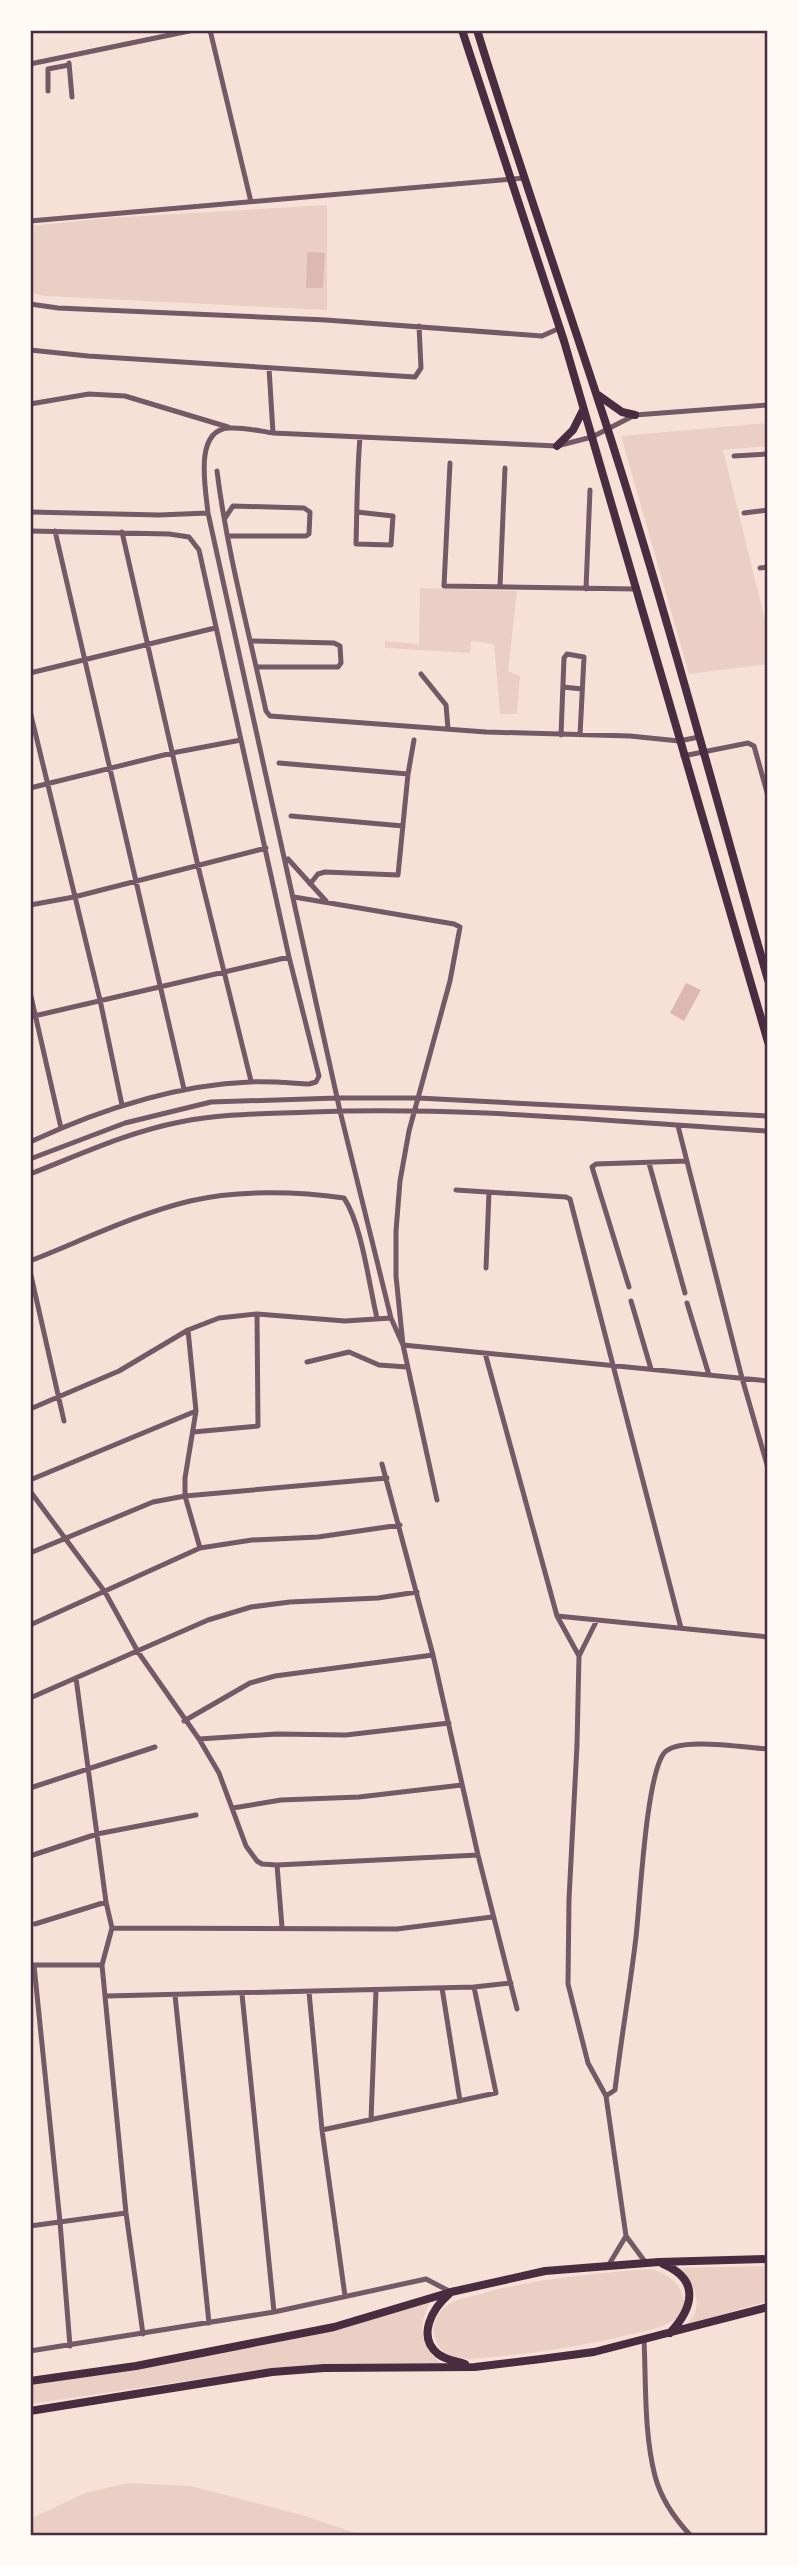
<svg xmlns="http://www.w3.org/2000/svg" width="798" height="2566" font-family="'Space Grotesk',sans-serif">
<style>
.green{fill:#ebcfc5}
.water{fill:#dcb8b0}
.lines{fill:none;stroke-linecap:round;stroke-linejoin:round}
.minor{stroke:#755966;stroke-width:5}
.trunk{stroke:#4a2c40;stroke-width:8}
.neatline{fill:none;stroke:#4a2c40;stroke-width:2.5}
</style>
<rect width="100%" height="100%" fill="#f7e1d7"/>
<!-- green -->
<path class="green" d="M327,205v105l-283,-14 -14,-3v-67l78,-8z
M768,423v23l-45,4 45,182v32l-79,10 -68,-238z
M420,588l97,3 -9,80 12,5 -3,38h-17l-6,-70 -23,-3 -1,12 -85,-5v-7l34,3z
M768,2266v35l-82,24c3,-4 9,-10 10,-15 3,-15 -6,-34 -16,-42z
M653,2269c15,7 25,11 30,27 4,11 -2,21 -12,26 -14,8 -32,10 -47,14 -51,12 -102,19 -155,23 -9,-1 -23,-3 -29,-11 -12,-16 -6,-36 11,-45 11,-6 25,-7 36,-11 54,-14 110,-19 166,-23z
M430,2302c-12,25 -11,41 10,61l-116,1 -51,4 -243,36v-20l107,-15z
M128,2483l63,3 111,29 62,21h-334v-17l55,-26z"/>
<!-- water -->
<path class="water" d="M307,252l18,1 -2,35h-17z
M686,983l15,7 -17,31 -14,-8z"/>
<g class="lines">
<!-- minor -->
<path class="minor" d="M210,30l41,172
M69,63l3,34
M30,64l164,-34
M48,91v-22l21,-4
M30,221l494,-43
M30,304l28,4 268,12 216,16 18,-8
M30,350l58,6 327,21 6,-9 -2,-42
M269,368l4,65
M30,404l59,-10 36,2 103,31
M734,456l34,-2
M450,463l-6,123 191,3
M217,471c10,81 32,161 49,240l4,5 216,16 144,4 49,5 20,-4
M30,512l129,3 49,-2
M357,512l36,4 -2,29 -35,-1c1,-35 1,-71 4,-107
M744,513l24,-3
M225,518l8,-12 71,2 6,4 -1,22 -3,2h-77
M30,531l139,3 20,3 10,13 90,407 30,119 -3,6 -7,2c-19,-1 -39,-3 -59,-2 -77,3 -151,28 -220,60
M55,531l129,558
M122,532l76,334 53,215
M760,568l8,-1
M500,586l5,-118
M586,589l4,-99
M251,641l83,2 6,3 1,17 -3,4h-81
M30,673l185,-45
M421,674l25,31 2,24
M563,687l19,2
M30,711l70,289 22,105
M561,735l3,-77 3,-4 17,3 -4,78
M683,756l65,-13 6,3 14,50
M279,763l129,11
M30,788l142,-35 69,-13
M291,816l112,10
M288,859l38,42
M310,884l8,-10 7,-2 73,3 10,-101 6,-34
M294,897l160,27 6,3 -10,54 -41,150 -9,50 -4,50v45l7,69 34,155
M30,905l44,-8 192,-49
M30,992l31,136
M30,1017l259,-60
M678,1126l64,252 26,90
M30,1159l95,-36 86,-21 126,-4h81l350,18
M649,1163l36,130
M30,1174c49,-19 98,-42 150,-52 44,-9 88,-8 132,-10 152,-6 305,10 456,19
M456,1190l110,7 4,2 111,429
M30,1261c51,-20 106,-47 160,-60 47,-11 106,-10 154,-3 18,27 25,87 33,120
M486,1268l3,-76
M30,1271l34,150
M629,1287l-37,-120 4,-3 90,-3
M631,1301l20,68
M687,1303l22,72
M188,1330l8,81 -11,67v18l15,52
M403,1345l-12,-27 -51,-207 -132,-598c-2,-23 -15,-83 21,-85 14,-1 30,3 44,5l284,13 35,-9 43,-22 133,-10
M403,1345l365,36
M485,1353l72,263 22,40
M307,1362l42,-10 30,13 28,2
M30,1409l89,-38 69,-41 31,-12 38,-4 88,7 46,-3
M193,1432l65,-6 -1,-112
M382,1464l51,191 45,200 39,154
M30,1480l166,-69
M30,1491l75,101 33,60 61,87 20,34 27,73 11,15 5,3 15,1 5,62
M30,1553l123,-51 32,-6 202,-18
M557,1616l211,21
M597,1620l-18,36 -2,89 -8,154 -1,85 20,79 18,33 20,140 20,27
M30,1625l170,-77 52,-8 66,-3 82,-12
M76,1678l30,224 6,26 -10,37 24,248 17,121
M30,1698l178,-78 43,-13 39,-5 88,-4 39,-6
M184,1721l66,-38 25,-7 158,-21
M199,1739l78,-5 69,1 103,-12
M30,1788l125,-41
M233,1808l48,-8 78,-3 103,-12
M30,1856l67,-22 99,-19
M277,1865l201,-10
M35,1924l71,-22
M112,1928l285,1 95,-12
M30,1965h72
M34,1965l26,257 10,124
M442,1988l18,113
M309,1992l13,138 23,166
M242,1994l32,318
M175,1995l34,328
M107,1996l367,-9 37,-4
M606,2096l9,-6c6,-51 15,-102 21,-153 4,-35 10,-161 28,-184 14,-17 82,-5 104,-4
M371,2120l5,-130
M322,2130l174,-37 -22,-106
M30,2226l96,-13
M608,2266l18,-30
M644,2339c2,43 0,95 11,137 6,23 20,43 36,60
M30,2351l244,-39 152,-33 25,13"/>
<!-- trunk -->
<path class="trunk" d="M462,30l102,311 204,701
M477,30c41,133 87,264 130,397 59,183 108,368 161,553
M598,395l24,17 13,3
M557,446l16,-16 10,-20
M663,2264c38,16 30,44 7,69
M449,2294c-16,14 -33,42 -11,60 8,6 18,7 27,10
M30,2381l106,-15 198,-39 117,-35 94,-21 114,-9 109,-3
M30,2411l242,-39 52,-4 151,-1 66,-8 53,-7 174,-45"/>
</g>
<!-- border -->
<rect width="798" height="2566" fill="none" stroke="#fffaf5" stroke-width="63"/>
<rect x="32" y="32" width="734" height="2502" class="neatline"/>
</svg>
